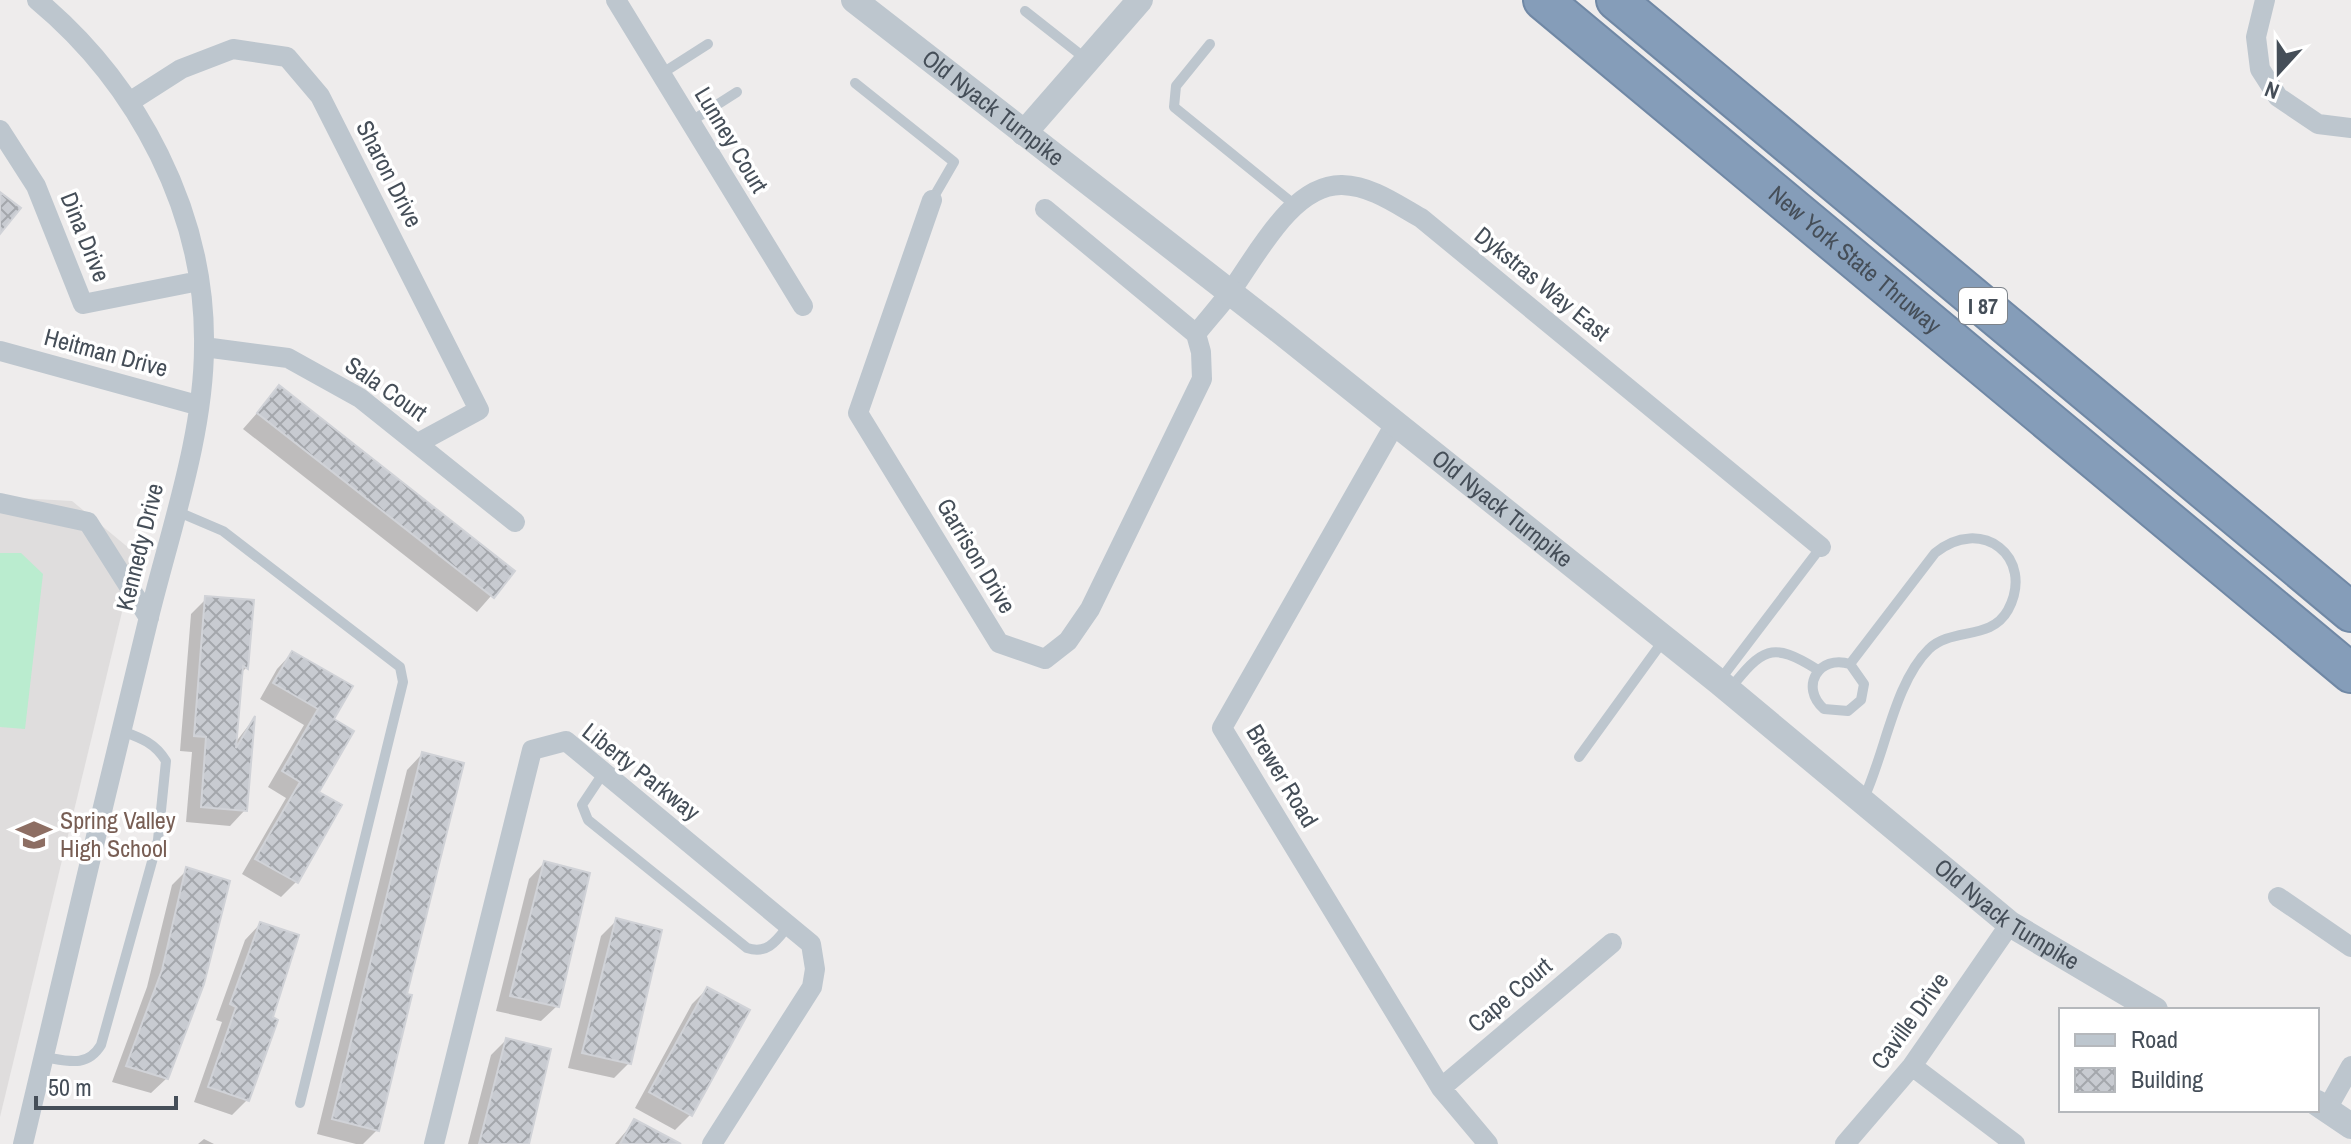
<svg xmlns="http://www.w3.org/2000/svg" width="2351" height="1144" font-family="'Archivo Narrow',sans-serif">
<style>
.education{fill:#dfdddd}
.pitch{fill:#baeccf}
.shadow{fill:#0003}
.building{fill:url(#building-cross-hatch);stroke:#d0d2d7;stroke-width:2}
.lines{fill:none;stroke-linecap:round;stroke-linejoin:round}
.motorway-casing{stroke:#7088a5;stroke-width:42}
.service{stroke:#bdc6ce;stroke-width:10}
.minor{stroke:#bdc6ce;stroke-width:20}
.tertiary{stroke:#bdc6ce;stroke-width:26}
.motorway{stroke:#859db9;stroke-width:38}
.labels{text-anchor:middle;stroke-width:7;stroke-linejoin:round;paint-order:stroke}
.shield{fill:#fff;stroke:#7d838a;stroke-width:2}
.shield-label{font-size:22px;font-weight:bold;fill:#454e58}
.street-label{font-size:24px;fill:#454e58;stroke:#fff}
.education-label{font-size:24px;fill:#785e54;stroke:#fff;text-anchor:start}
</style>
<defs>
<pattern id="building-cross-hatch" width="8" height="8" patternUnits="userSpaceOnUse" patternTransform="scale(2)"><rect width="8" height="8" fill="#c8cbd1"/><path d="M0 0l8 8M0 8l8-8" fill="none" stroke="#a4a7ac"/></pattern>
</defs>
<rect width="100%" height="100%" fill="#eeecec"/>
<!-- education -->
<path class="education" d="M0,497l72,4 64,53 -136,563z"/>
<!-- pitch -->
<path class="pitch" d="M0,553h21l22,21 -18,155 -25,-2z"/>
<!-- shadow -->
<path class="shadow" d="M279,388l233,184 -35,40 -234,-183z
M206,599l40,69 -6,6 -5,69 17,-22 -7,89 -15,16 -44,-4 6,-70 -12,-1 11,-137z
M292,653l39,66 -35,163 -15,15 -39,-23 44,-76 -18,-11 36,-62 -44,-26 17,-30z
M422,754l-18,241 -27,135 -14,14h-7l-39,-10 90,-364z
M544,863l13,143 -16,15 -45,-10 33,-132z
M187,870l-20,208 -16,15 -39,-11 35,-95 25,-102z
M617,920l12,143 -15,15 -46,-10 33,-132z
M260,924l10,94 -23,82 -15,15 -38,-13 28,-80 -6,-2 29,-80z
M707,989l-16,125 -16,16 -40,-22 57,-104z
M506,1040l21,104h-59l23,-89z
M635,1121l25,23h-45z
M204,1139l10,5h-16z"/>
<!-- building -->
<path class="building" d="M0,192l21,16 -21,26z
M279,385l236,186 -21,27 -237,-185z
M205,596l49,4 -6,69 -5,-3 -7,82 19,-32 -8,95 -46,-4 5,-70 -12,-1z
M292,651l61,35 -19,33 20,12 -35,61 23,13 -44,78 -43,-24 45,-77 -18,-11 36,-62 -45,-26z
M422,752l42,11 -57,231 5,1 -33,136 -47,-12z
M544,861l46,12 -31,134 -49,-11z
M186,867l44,14 -26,103 -36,95 -42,-13 36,-96z
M616,918l46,12 -31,134 -49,-11z
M260,922l39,13 -26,82 5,3 -29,81 -41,-14 28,-80 -6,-3z
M707,987l43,23 -58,106 -43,-24z
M506,1038l45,11 -22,95h-50z
M634,1119l47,25h-61z"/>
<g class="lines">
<!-- motorway casing -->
<g class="motorway-casing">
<g id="motorway">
<path id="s2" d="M1543,0l808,673"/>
<path d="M1616,0l735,612"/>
</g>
</g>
<!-- service -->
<path class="service" d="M1025,11l61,48
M1210,44l-34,42 -2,21 122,99
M661,74l47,-30
M855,83l99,79 -22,38
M690,122l47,-30
M176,511l47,20 177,136 3,15 -103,421
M1850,664c-31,-10 -51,23 -26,45l24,2 13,-11 3,-16 -14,-20 85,-111c46,-38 101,4 73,57 -17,31 -56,17 -79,39 -35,34 -44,106 -66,151
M1720,680l101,-133
M1729,690c33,-41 42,-50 89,-20
M1579,757l84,-116
M604,772l-22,33 6,15 159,128c21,7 30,-8 42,-23
M44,1057c24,4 43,11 57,-12l57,-205 8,-79c-11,-18 -25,-23 -44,-30"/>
<!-- minor -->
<path class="minor" d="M616,0l187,306
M2265,0l-9,37 4,32 18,28 40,27 33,4
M131,101l50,-32 52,-20 54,8 33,39 159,314 -61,33
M0,130l36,56 47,118 116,-23
M932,200l-74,213 141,230 46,16 23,-18 22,-32 112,-230 -1,-27 -5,-18 -151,-125
M1196,334c11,-14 24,-28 35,-43 25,-34 61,-107 111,-106 30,1 54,19 79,33l400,329
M204,347l84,11 72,40 155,124
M0,351l197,54
M1395,424l-173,304 219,360 47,56
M0,503l88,19 61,96
M2278,897l73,50
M1912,1066l103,78
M1441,1088l171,-145
M2327,1109l24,-43
M23,1144c42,-174 82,-349 125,-523 21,-87 56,-185 56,-275 2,-133 -66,-262 -167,-346
M434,1144l98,-394 34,-9 245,203 4,25 -3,18 -100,157
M1845,1144l67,-78 98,-142"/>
<!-- tertiary -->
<g class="tertiary">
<path id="s1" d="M854,0l422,328 443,354 291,242 145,86"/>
<path d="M1024,133l116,-133"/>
<path d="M2317,1103l34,23"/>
</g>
<!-- motorway -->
<use href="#motorway" class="motorway"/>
</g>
<!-- icons -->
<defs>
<g id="school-bare" transform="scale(2.76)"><path d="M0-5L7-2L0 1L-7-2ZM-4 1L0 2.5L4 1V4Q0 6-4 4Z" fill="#8d6e63" stroke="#fff" stroke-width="2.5" paint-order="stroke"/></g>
</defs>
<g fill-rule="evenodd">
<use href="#school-bare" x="34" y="835"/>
</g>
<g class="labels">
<!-- shield labels -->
<rect class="shield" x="1959" y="288" width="48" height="36" rx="6"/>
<g class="shield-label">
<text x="1983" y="314">I 87</text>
</g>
<!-- street labels -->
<g class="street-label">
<text dy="8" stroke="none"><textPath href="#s1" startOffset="176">Old Nyack Turnpike</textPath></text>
<text transform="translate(731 140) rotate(59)" y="8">Lunney Court</text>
<text transform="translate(389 174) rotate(63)" y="8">Sharon Drive</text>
<text transform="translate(85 237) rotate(68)" y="8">Dina Drive</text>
<text dy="8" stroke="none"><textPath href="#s2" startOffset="406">New York State Thruway</textPath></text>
<text transform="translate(1542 284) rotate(39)" y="8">Dykstras Way East</text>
<text transform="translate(106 353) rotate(15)" y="8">Heitman Drive</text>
<text transform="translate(386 389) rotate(35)" y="8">Sala Court</text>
<text dy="8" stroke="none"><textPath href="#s1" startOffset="824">Old Nyack Turnpike</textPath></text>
<text transform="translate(140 547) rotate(-76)" y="8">Kennedy Drive</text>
<text transform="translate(976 556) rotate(59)" y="8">Garrison Drive</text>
<text transform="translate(641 772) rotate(38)" y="8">Liberty Parkway</text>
<text transform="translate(1282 776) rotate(59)" y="8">Brewer Road</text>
<text dy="8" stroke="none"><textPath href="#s1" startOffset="1472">Old Nyack Turnpike</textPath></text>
<text transform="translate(1510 995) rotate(-40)" y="8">Cape Court</text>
<text transform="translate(1910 1021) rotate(-54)" y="8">Caville Drive</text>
</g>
<!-- education labels -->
<g class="education-label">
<text x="60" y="829">Spring Valley<tspan x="60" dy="28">High School</tspan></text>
</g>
</g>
<!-- legend -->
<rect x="2059" y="1008" width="260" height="104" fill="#ffffff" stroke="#b5b8bc" stroke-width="2"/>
<rect x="2075" y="1034" width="40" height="12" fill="#bdc6ce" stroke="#b5b8bc" stroke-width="2"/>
<text x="2131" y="1048" font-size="24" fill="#454e58">Road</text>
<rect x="2075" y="1068" width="40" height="24" fill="url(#building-cross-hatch)" stroke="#b5b8bc" stroke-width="2"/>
<text x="2131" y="1088" font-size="24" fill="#454e58">Building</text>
<!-- north arrow -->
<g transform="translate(2279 72) rotate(201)" stroke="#ffffff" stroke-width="6" paint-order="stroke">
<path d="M0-6L14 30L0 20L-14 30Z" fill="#454e58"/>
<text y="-12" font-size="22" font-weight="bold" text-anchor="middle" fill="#454e58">N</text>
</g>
<!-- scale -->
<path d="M36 1096v12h140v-12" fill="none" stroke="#454e58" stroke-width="4"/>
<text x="48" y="1096" font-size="24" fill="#454e58" stroke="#ffffff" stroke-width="6" paint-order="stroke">50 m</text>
</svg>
